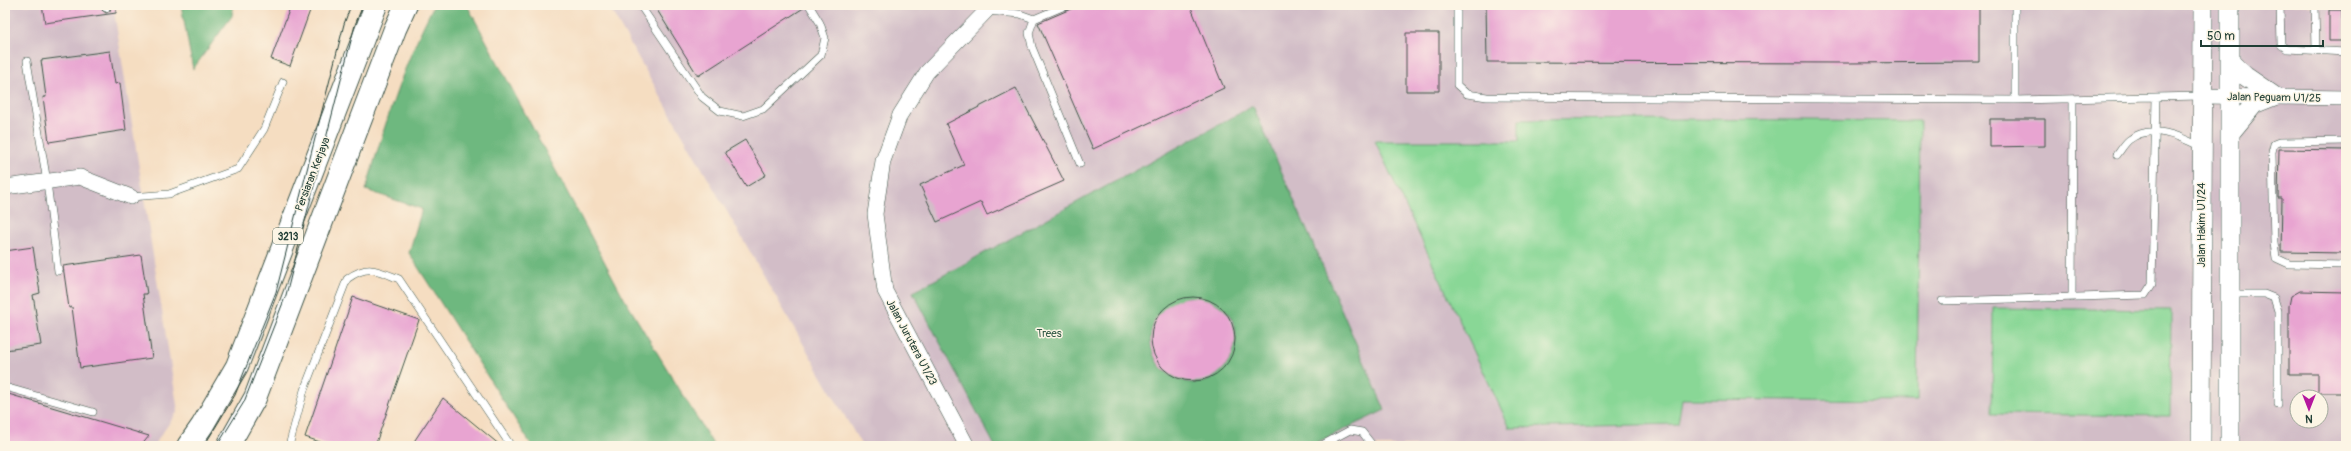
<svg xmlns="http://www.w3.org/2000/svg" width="2351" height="451" font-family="Pangolin,sans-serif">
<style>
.industrial{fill:#d2bdc7;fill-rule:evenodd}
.green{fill:#89d796;stroke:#548a65}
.forest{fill:#6eb87f;stroke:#467a5a;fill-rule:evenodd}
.building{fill:#e8a4d1}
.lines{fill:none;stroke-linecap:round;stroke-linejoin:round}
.service-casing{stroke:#3f5549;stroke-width:8}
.minor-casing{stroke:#3f5549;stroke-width:16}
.tertiary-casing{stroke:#3f5549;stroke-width:20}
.primary-casing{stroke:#3f5549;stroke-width:24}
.service{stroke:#fff;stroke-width:7}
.minor{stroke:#fff;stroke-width:15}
.tertiary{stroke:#fff;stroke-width:19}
.primary{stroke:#fff;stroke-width:22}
.tram{stroke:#1f3d34;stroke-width:1}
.labels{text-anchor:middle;stroke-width:3;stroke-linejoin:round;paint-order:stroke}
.shield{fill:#fcf5e5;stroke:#617469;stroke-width:1}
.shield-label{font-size:10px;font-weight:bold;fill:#1f3d34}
.street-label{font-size:11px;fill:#1f3d34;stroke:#fcf5e5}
.park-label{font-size:11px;fill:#345c48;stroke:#fcf5e5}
</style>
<rect width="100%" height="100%" fill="#fcf5e5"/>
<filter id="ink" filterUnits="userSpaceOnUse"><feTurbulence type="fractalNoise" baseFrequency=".025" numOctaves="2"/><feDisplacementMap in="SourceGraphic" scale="8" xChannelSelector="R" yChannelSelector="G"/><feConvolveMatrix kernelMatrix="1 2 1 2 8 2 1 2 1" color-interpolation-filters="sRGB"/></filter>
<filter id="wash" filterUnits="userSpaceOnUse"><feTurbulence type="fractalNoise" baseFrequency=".012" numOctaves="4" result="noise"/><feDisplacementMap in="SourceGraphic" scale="16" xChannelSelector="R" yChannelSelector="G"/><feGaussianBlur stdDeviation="0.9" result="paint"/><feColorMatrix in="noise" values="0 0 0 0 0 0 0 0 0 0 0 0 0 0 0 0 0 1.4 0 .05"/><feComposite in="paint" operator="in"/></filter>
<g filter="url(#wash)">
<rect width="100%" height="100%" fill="#f5ddc1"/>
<!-- industrial -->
<path class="industrial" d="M5,5h108l65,406 -25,35h-148z
M608,5h1738v441h-1484zM2297,397h24v24h-24z"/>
<!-- green -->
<path class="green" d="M1685,119l235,2 -3,280 -235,-2 -4,25 -168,4 -135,-287h144v-21z
M1993,308l178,2 -1,106 -178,-2z"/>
<!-- forest -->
<path class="forest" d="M181,5h52l-1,11 -39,53z
M434,5h33l158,295 89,146h-182l-123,-193 13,-44 -56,-19c18,-63 37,-126 68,-185z
M1253,106l132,304 -76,36h-314l-82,-154zM1188,297c82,2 44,107 -9,82 -9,-4 -18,-9 -23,-19 -14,-30 2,-53 32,-63z"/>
<g id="blocks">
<!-- building -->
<path class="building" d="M42,5h59l1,5 4,3 4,-2 1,-6h5v8l-71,10z
M291,5h21l-22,61 -19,-7z
M654,5h150l1,2 -107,69z
M1080,5h110l34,83 -131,61 -55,-126z
M1486,5h493v57l-132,1 -360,-1z
M2329,10h13l1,31h-14z
M1406,33h33v58h-33z
M110,51l5,33 5,-1 6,47 -77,12 -6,-45h3l-5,-37z
M1016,88l48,93 -77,34 -6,-13 -44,20 -17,-37 44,-20 -18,-41z
M1990,119h55v27l-55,1z
M745,140l21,35 -20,12 -21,-35z
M2279,149l67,1v103l-65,-1 1,-54h-4z
M33,247l7,46 -7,2 8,50 -36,5v-99z
M141,255l6,39h-4l9,64 -72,10 -8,-61 -3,1 -6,-42z
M2300,291l46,1v101h-28v-19h-29v-68l2,-10z
M1151 339a42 42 0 1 1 84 0a42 42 0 1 1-84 0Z
M353,297l66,23 -44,126h-43l-27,-9z
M5,393l144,43 -8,10h-136z
M443,398l58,48h-90z"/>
</g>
</g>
<g filter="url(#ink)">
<use href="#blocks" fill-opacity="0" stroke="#3f5549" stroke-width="1"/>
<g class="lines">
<!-- service casing -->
<g class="service-casing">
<path id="service" d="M106,5v3
M640,5l62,92 18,14 23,5 20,-7 58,-54 4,-17 -5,-15 -11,-18
M1067,5l-33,14 -5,14 3,14 48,117
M1457,5v80l10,9 20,3 528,3 186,-4
M2280,5l1,40 6,4 59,3
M2315,5l1,46
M987,11l33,3 14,5
M27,61l20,121 11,89
M2015,100v-95
M2346,141l-67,1 -5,2 -2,8 2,91 2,15 13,6 57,1
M2117,155c4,-5 7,-11 12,-15 22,-17 51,-4 72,7
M131,197l38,-3 69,-25 26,-40 19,-47
M2231,294h33l10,4 4,13v93
M2072,298l1,-199
M1942,301l203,-6 7,-11 4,-187
M5,387l88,25
M289,446l15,-56 43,-111c21,-15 30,-9 52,0l112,167
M1320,446l30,-16 12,2 11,14"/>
</g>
<!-- minor casing -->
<g class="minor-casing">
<path id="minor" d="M2202,96l144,2
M5,187l75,-10 51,20
M967,446l-82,-155 -10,-77 8,-53 17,-46 27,-43 65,-67"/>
</g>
<!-- tertiary casing -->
<g class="tertiary-casing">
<path id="tertiary" d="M2230,5v441
M2230,62l15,14 29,20
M2230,133l24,-29 20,-8
M2201,446l2,-441"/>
</g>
<!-- primary casing -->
<g class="primary-casing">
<path id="primary" d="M188,446l14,-20 35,-60 139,-361
M228,446l27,-48 140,-369 11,-24"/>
</g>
<!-- service -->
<use href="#service" class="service"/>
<!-- minor -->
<use href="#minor" class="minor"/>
<!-- tertiary -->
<use href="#tertiary" class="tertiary"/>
<!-- primary -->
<use href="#primary" class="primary"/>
<!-- tram -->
<path class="tram" d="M204,446l31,-51 41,-103 68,-268 7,-19
M217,446l27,-44 42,-107 69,-270 8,-20"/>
</g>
</g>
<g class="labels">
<!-- shield labels -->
<rect class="shield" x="273" y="228" width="30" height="16" rx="3"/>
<g class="shield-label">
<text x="288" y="240">3213</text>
</g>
<!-- street labels -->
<g class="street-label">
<text transform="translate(2274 97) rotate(1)" y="4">Jalan Peguam U1/25</text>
<text transform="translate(312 174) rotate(-69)" y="4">Persiaran Kerjaya</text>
<text transform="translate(2201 225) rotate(-90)" y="4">Jalan Hakim U1/24</text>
<text transform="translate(912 342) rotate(62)" y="4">Jalan Jurutera U1/23</text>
</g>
<!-- park labels -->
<g class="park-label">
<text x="1049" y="337">Trees</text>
</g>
</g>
<!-- margin -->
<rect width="2351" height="451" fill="none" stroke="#fcf5e5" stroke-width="20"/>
<!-- north arrow -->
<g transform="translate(2309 409) rotate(180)"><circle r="19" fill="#fcf5e5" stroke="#a4ab9e"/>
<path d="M0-3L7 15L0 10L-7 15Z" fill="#b5179e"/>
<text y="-6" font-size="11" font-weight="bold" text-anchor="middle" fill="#1f3d34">N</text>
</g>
<!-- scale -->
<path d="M2201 40v6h122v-6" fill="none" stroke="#1f3d34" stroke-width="2"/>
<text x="2207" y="40" font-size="12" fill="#1f3d34" stroke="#fcf5e5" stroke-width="3" paint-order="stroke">50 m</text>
</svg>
